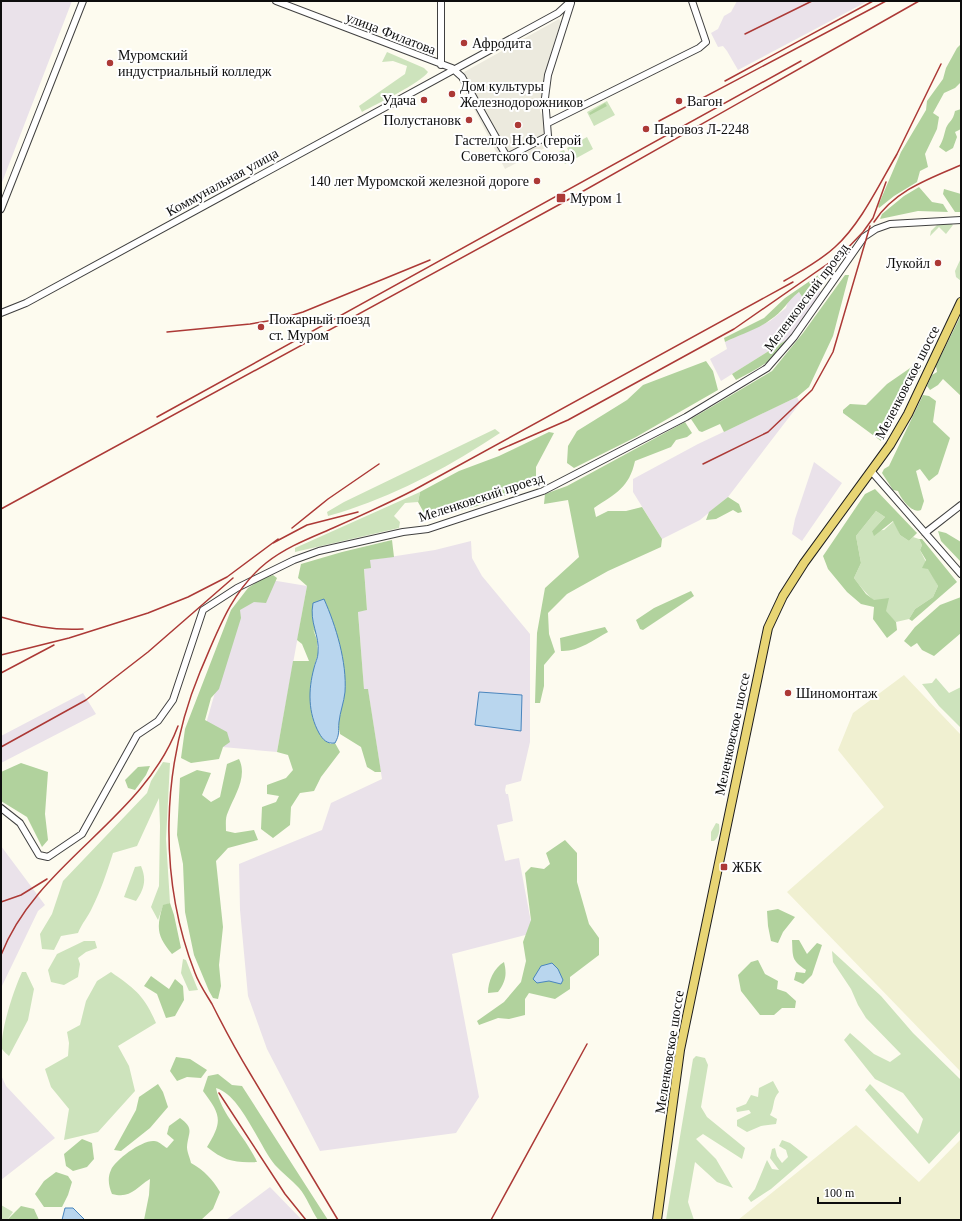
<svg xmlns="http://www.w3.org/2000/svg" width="962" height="1221" font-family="'Times New Roman',serif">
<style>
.industrial{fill:#eae2ea}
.farmland{fill:#f0f0d1}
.green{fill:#cde3bc}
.forest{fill:#b1d29d}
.plaza{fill:#eceade}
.water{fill:#b9d6ee;stroke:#4985bd}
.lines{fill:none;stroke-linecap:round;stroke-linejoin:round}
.minor-casing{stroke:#404040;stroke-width:8}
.major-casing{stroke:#1e1e1e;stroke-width:10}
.minor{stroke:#fff;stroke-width:6}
.major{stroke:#e8d574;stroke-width:8}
.rail{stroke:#ac3936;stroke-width:1.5}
.poi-dot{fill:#ac3936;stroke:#fff;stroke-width:1.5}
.labels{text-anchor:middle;stroke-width:4;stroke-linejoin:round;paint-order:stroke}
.street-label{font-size:14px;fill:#0d0d0d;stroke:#fff}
.poi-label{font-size:14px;fill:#0d0d0d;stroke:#fff;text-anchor:start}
</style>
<rect width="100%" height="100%" fill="#fdfbef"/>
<!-- industrial -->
<path class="industrial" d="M1,1h71l-71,184z
M737,1h131l-130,69 -11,-19 -4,-5 -5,1 -7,-14 7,-4 6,-13 7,-4z
M813,287l10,6 -32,44 -70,44 -11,-22 17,-10 -2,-7 45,-21 16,-13 2,-7 11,-9 4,6z
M797,397l3,6 -72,94 -28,23 -38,19 -29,-47v-13l65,-35z
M814,462l28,21 -40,58 -10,-7 3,-15z
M471,541l1,17 10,18 48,58v108l-9,39 -15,4 -1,5 1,4h2l5,27 -16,4 8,36 14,-3 14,75 -81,21 27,143 -23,36 -136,18 -53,-102 -19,-53 -8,-86 -1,-46 83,-34 9,-27 51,-24 -14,-89h-4l-6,-79 9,-1 -3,-42 6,-8 65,-10z
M265,579l42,7 -30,166 -77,-7 39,-137z
M83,693l13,21 -95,49v-27z
M1,846l44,59 -7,6 -37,77z
M1,1075l5,11 49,52 -54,42z
M270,1187l32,33h-76z"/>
<!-- farmland -->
<path class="farmland" d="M904,675l57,60v337l-174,-180 97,-85 -46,-57 15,-37z
M856,1125l63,57 42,-43v81h-223z"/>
<!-- green -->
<path class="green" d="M387,52l37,16 4,4c-7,11 -52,32 -66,40l-3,-6 46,-32 2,-8 -14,-5 -11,1z
M607,101l8,14 -21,11 -7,-14z
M587,137l6,12 -20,11 -6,-12z
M564,150l6,11 -5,3 -6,-12z
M950,223l3,2 -7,9 -7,-7 -9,9 1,-5 7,-7z
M961,258v23l-5,-4 -1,-6z
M495,429l5,4c-53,35 -110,66 -172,83l-1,-4 17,-10z
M420,492l-2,10 -13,1 -11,13 6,6 -1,6 -104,24v-4z
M876,511l9,6 -13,14 12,-1 10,-9 6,14 9,6 4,-4 6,2 3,6 -2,5 18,36 -5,11 -18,12 -6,10 -13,3c-15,-15 -30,-27 -42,-44l7,-15 -5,-27z
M936,678l13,15 12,-6v41l-22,-22 -17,-22 10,-1z
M163,762l7,1 -4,76 4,64 -7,3 -5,14 -7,-13 8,-21 1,-60 -1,-28 -22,48 -24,7c-6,19 -12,37 -21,55 -4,9 -10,15 -14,25l-17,3 -7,14 -12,-1 -2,-15 12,-20 11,-33 84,-88 4,-12z
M716,823l3,1c1,6 0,13 -5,17h-3v-9z
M141,866c6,14 3,23 -5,35l-12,-4 11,-30z
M84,941h11l2,7 -11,4 -8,6 2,6 -2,13 -14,8 -13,-3 -3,-12 9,-16z
M832,951l49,45 32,37 48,47v50l-32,34 -64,-74 5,-6 48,50 5,-15 -20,-26 -28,-14 -31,-39 6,-7 24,21 16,8 11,-8 -35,-36 -8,-13 -7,-16 -18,-27z
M183,959l3,1 12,30 -9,1 -8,-18z
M22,972h4l8,17 -6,31 -19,36c-2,-2 -5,-4 -7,-7 -2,-18 12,-60 20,-77z
M111,972c24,17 33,23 45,51l-38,23 11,20 6,25 -37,41 -34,8 5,-31 -18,-22 -6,-18 23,-13 1,-13 -2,-11 13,-7 6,-24 11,-20z
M696,1056l9,2 3,7 -7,42 6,10 38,31 -3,11 -39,-25 -7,5 20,20 17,29 -16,-6 -22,-20 -7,40 6,18h-28l27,-161z
M773,1081l6,11c-7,7 -4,15 -9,23l7,4 -1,5 -15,2 -14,6 -10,-6v-6l14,-7 -2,-3 -12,2 -1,-4 10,-4 5,-9 7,2 1,-9z
M782,1140l8,3 18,14 -37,32 -20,13 -3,-4 7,-9 12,-29 5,9 7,1 -9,-12 2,-9 3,-1 2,8 5,7 6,-6 -2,-7 -7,-4z
M1,1205l12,7 -6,8h-6z"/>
<!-- forest -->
<path class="forest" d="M961,44v38l-6,6 -11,5 -11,20 6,4 -2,12 -12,25 3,13 -8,4 -3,11 -23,14 -15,12 -1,-2 23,-54 25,-42 1,-9 16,-22 3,-11 11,-20z
M605,103l2,3 -17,9 -1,-2z
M961,109v20l-6,3 2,5 -4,11 -7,4 -7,-5c4,-6 5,-12 7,-19 3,-7 7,-7 9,-17z
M919,187l13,15 11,2 5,8 -30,-1 -38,8 2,-5 22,-18z
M944,189l17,5v18h-6l-12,-18z
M820,274v5l-17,19 -4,-6c-12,9 -16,20 -29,28 -13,10 -31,15 -45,22l-1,-4 40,-20 21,-20z
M845,275h4l-16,61 -24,51 -12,10 -73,35 -4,-8 -18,8 -3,-1 -8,-12 81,-48 31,-38z
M961,315v81l-18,-17 -5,6 -8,5 -3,-4 5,-11 5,-3 -1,-6z
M791,337c-12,21 -34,32 -55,43l-4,-6z
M706,361l7,10 5,19 -82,47 -62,31 -7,-5 1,-17 9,-15 50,-31 16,-15z
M916,364l7,2 -42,75 -38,-28v-3l7,-6 16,1 21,-21z
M923,395l6,1 7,5 -3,21 17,16 -12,36 -9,7 -9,-12 -4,2 8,30 -3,9c-9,4 -20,-11 -23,-19l-5,-1 -11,-17 2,-4 5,-3z
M685,422l7,11 -5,4 -11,3 -5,7 -36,14c-6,27 -19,32 -41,47l2,9 12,-6h18l16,-4 20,32 -1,8 -53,24 -41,23 -19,19 1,21 6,18 -11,13v21l-4,17h-5l2,-70 8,-45 34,-31 -11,-57 -24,4 1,-10 22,-8z
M549,432l5,1 -18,34v17l-59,22 -49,14 -10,-18 2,-10 39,-21 40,-15z
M875,489l42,44 -8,8 -9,-6 -7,-14 -19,15 -2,-5 13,-14 -9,-6 -20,25 5,27 -7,15 12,16 8,6 15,-2 -3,13 10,11 1,8 -10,8 -14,-19 1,-12 -13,-3 -14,-12 -19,-23 -5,-13 42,-62z
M728,497l11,7 3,8 -4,1 -5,-3 -17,9 -10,1 3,-8z
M938,531l8,2 15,9v20l-20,-21z
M919,539h3l35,43 -45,39 -3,-2 6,-10 18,-12 5,-11 -10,-17 -6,-1 4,-8 -6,-10 2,-5z
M392,540l2,17 -24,3 1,8 -7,1 3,41 -9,2 6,77h4l13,83h-6l-8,-5 -6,-20 -21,-13 -2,-10 7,-32 -32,-63 4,11 1,14 -4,13 16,77 5,-1 5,9 -19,25 -7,14 -14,2 -9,14 -1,18 -17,13 -12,-9 1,-22 14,-5 3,-6 -12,-2v-9l19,-7 7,-8 -5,-15 -11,-3 16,-91h16l-7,-17 -5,-4 10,-54 -9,-8 3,-14 41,-12z
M273,575l4,3 -11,25 -12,-1 -14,8 1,8 -22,71 -8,9 -6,22 22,12 3,10 -7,5 -4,12 -28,4 -10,-5 4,-29 46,-119 17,-22 13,-9z
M691,591l3,5 -51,34 -3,-1 -4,-9 18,-12z
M961,597v36l-27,23 -12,-6 -5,-7 -6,4 -7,-6 11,-14 25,-22z
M605,627l3,5c-15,8 -30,20 -47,19l-1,-13z
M239,759c9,18 -5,37 -11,53 -3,6 -2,13 -2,19l9,2 19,-3 4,10 -30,8 -12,13 7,66 -4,38 2,21 -3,13 -5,-1 -4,-7 -15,-36 -9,-43 -2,-48 -6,-29 3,-57 17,-8 14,3 -9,22 9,7 9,-5 7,-33z
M21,763l27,9 -3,42 3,26 -6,7 -15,-30 -26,-16v-29z
M150,766l-4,9 -11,15 -7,-2 -3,-8 13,-13z
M565,840l12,13v29l12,42 10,14v17l-29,22v12l-15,10 -26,-6 -4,6v16l-16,4 -11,-1 -19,7 -2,-4 27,-19 17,-20 5,-21 -3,-19 8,-22 -6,-47 6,-6 13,2 6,-5 -4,-11z
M170,903l4,12 7,33 -9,6c-15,-18 -16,-26 -9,-49z
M778,909l17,8 -12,15 -5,11 -7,-2 -3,-15 -1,-15z
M792,940h7l8,14 10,-11 5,2 -10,30 -9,9 -9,-4 2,-8 9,1 1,-3c-15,-10 -13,-13 -14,-30z
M758,960l7,14 13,7 -1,8 9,3 10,9 -1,7h-13l-8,7h-14l-19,-24 -3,-16 13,-13z
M504,962c3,12 2,19 -6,30l-10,1c0,-12 6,-25 16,-31z
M151,976l18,13 6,-10 8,7 1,14 -9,16 -9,2 -9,-24 -13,-8z
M176,1057l14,2 17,11 -6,8 -14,-1 -10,4 -7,-10z
M218,1074l14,11 10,1 86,134h-10c-7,-10 -11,-23 -19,-32 -7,-8 -17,-15 -24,-23 -16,-19 -34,-70 -59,-77 5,27 30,49 41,74 -22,1 -33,-1 -50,-15 16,-26 14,-32 -4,-56l5,-15z
M158,1084l5,8 5,15 -18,21 -29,23 -7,-1 22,-40 3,-13z
M180,1118c15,11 8,14 7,29 0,5 3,11 4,16 14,8 21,16 29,29l-7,17 -12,11h-57l5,-25 1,-16c-15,9 -19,20 -38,15 -3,-7 -5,-16 -1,-24 4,-10 31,-30 43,-29 5,0 9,5 13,7l7,-8 -7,-6 2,-8z
M82,1139l10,4 2,16 -7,8 -14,4 -7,-5 -2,-12z
M56,1172l12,4 4,6 -4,13 -6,12h-18l-9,-13 9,-13z
M21,1206l13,3 5,11h-32z"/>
<!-- plaza -->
<path class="plaza" d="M559,19l2,3 -10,30 -11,59 16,31 -51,27 -48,-93z"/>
<!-- water -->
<path class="water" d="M324,599c12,27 23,63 21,93 -1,10 -5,20 -6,30 -1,10 1,12 -4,21 -8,1 -12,-3 -16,-10 -11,-20 -11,-43 -5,-65 1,-5 4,-10 4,-15 2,-18 -9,-30 -5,-50z
M479,692l43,3 -1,36 -46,-6z
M552,963l6,6 5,11 -2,4 -12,-3 -12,2 -4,-4 8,-13z
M65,1208h8l12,12h-23z"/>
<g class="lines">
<!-- minor casing -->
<g class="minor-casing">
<path id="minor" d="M276,1l176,67 10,9 45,80 41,-21 -3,-38 3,-23 23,-72
M441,1v64
M548,123l151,-75 7,-6 -14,-41
M1,209l82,-208
M1,313l25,-10 532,-290 13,-12
M872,472l89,102
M925,533l36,-28
M1,808l19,15 19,32 9,2 34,-23 55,-99 21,-14 15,-21 30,-90 34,-22 57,-28 25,-9 84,-19 25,-3 115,-38 143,-74 81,-49 27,-31 70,-100 12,-8 14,-5 71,-4"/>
</g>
<!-- major casing -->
<g class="major-casing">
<path id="major" d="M657,1220l23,-170 88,-422 15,-32 21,-33 86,-118 18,-31 53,-112"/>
</g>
<!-- minor -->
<use href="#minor" class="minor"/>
<!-- major -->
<use href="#major" class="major"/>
<!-- rail -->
<path class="rail" d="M745,34l67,-33
M725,81l148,-80
M659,121l227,-120
M895,158l46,-94
M874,222c20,-31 54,-43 87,-57
M784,281c17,-10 36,-20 51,-34 25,-22 45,-64 62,-93
M167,332l83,-8 30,-5 23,-7 127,-52
M157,417l644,-356
M499,450l69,-30 166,-91 108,-75 21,-22 10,-14 13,-36
M703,464l65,-32 44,-42 21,-38 37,-126
M1,509l563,-307 355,-201
M292,528l36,-29 51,-35
M273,543l34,-18 51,-13
M1,617c29,8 51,14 82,12
M1,655l68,-17 79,-25 40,-16 39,-20 51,-38
M1,673l53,-28
M1,747l85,-47 62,-48 85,-74
M1,902l20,-7 26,-16
M1,955c36,-93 142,-135 177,-229
M219,1093l66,101 21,26
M338,1220c-29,-48 -58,-97 -87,-145 -14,-23 -27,-47 -39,-71 -6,-10 -13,-20 -17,-31 -37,-95 -34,-207 5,-301 17,-39 31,-81 66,-109 20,-16 44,-25 67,-35 27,-12 54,-24 81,-38l379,-208
M491,1220l96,-176"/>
</g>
<!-- markers -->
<g class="poi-dot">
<circle cx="464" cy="43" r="4"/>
<circle cx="110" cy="63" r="4"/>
<circle cx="452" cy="94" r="4"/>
<circle cx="424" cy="100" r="4"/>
<circle cx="679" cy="101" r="4"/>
<circle cx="469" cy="120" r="4"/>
<circle cx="518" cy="125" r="4"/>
<circle cx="646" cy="129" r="4"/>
<circle cx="537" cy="181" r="4"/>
<rect x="556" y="193" width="10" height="10" rx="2"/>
<circle cx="938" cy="263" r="4"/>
<circle cx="261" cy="327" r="4"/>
<circle cx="788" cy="693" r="4"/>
<rect x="720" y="863" width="8" height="8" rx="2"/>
</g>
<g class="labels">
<!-- street labels -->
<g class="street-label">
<text transform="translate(391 33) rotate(21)" y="5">улица Филатова</text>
<text transform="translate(222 182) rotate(-29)" y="5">Коммунальная улица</text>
<text transform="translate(806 297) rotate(-53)" y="5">Меленковский проезд</text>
<text transform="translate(907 382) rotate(-63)" y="5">Меленковское шоссе</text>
<text transform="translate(481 497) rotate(-18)" y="5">Меленковский проезд</text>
<text transform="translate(732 734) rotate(-78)" y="5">Меленковское шоссе</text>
<text transform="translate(669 1052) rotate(-81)" y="5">Меленковское шоссе</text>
</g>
<!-- poi labels -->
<g class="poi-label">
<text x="472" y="48">Афродита</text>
<text x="118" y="60">Муромский<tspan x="118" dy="16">индустриальный колледж</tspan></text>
<text x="460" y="91">Дом культуры<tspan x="460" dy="16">Железнодорожников</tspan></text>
<text x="416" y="105" text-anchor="end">Удача</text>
<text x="687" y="106">Вагон</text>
<text x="461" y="125" text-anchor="end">Полустановк</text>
<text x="654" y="134">Паровоз Л-2248</text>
<text x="518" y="145" text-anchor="middle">Гастелло Н.Ф. (герой<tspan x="518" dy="16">Советского Союза)</tspan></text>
<text x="529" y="186" text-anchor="end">140 лет Муромской железной дороге</text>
<text x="570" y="203">Муром 1</text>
<text x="930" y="268" text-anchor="end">Лукойл</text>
<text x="269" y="324">Пожарный поезд<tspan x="269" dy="16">ст. Муром</tspan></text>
<text x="796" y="698">Шиномонтаж</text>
<text x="732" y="872">ЖБК</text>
</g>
</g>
<!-- border -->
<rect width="962" height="1221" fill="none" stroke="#0d0d0d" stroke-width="4"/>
<!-- scale -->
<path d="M818 1197v6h82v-6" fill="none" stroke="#0d0d0d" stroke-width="2"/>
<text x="824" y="1197" font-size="12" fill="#0d0d0d" stroke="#ffffff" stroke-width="3" paint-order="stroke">100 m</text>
</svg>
